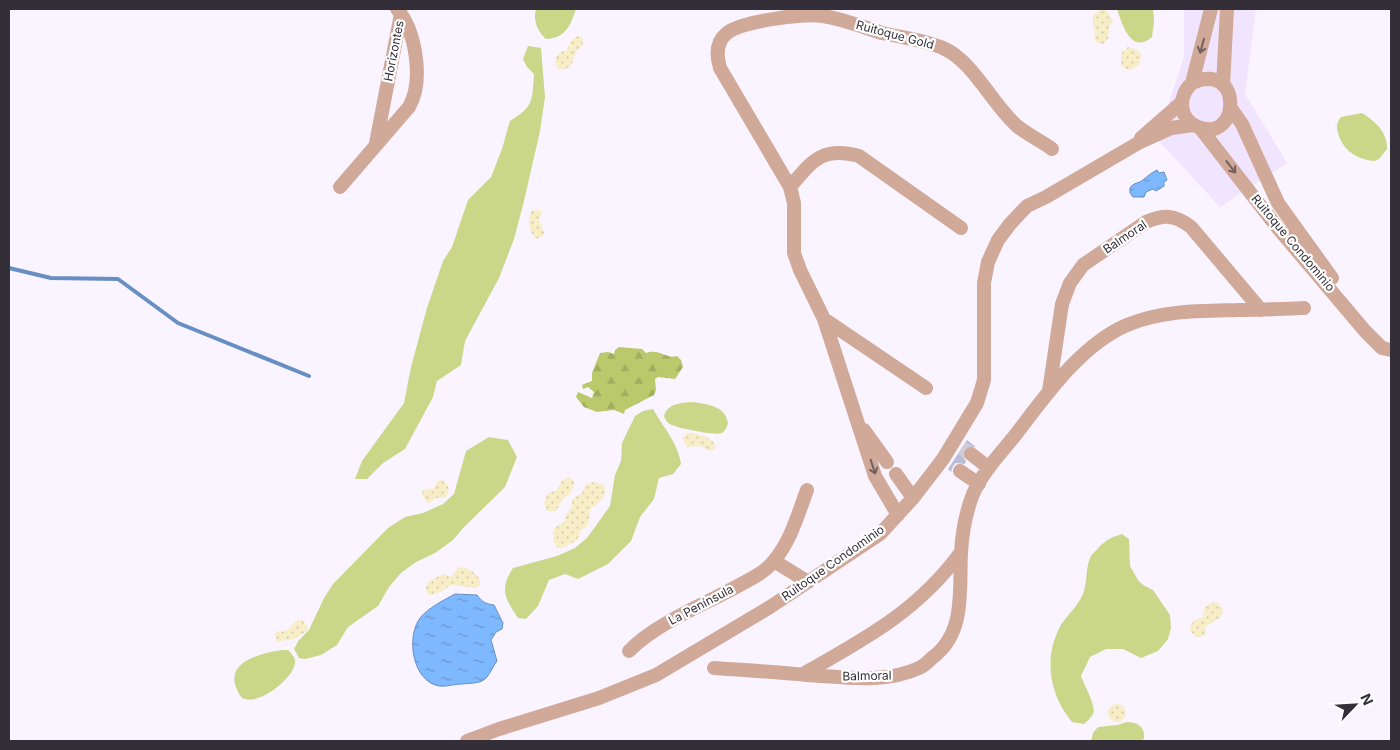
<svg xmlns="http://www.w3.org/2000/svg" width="1400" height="750" font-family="Inter,sans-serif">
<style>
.built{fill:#f1e4ff}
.green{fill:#cad688}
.forest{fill:url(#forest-firs)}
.sand{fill:url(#sand-dots)}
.water{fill:url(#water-ripples);stroke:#688fc3}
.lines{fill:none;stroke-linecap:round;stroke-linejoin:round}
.stream{stroke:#688fc3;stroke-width:4}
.building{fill:#b9bdd7}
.minor-tunnel{stroke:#d1ccd7;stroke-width:14;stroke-dasharray:14 7;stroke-linecap:butt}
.minor{stroke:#d1a999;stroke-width:14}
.oneway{stroke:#725f5f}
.labels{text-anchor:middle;stroke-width:4.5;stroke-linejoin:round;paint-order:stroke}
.street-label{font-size:12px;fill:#332e38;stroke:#fff}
</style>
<defs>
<pattern id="forest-firs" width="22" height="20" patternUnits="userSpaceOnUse" patternTransform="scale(1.25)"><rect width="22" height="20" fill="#bbc96d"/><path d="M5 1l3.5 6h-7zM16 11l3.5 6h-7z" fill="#a1ad5f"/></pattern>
<pattern id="sand-dots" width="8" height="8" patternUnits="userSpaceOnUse" patternTransform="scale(1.25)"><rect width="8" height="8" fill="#f7edc7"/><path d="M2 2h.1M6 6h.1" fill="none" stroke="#d4ccac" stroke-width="1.8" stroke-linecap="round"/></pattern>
<pattern id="water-ripples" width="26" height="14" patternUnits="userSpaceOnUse" patternTransform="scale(1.25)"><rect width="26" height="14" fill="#7eb8fe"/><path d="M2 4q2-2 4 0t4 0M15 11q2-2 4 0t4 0" fill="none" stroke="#6896cf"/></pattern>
</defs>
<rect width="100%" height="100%" fill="#f9f4ff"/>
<!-- built -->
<path class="built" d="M1184,9h72l-11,85 42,69 -67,44 -63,-68 27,-82z"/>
<!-- green -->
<path class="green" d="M536,9h40c-6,17 -10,29 -30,30 -9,-8 -13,-19 -10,-30z
M1117,9h36l1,13 -2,15c-21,18 -30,-13 -35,-28z
M528,46l13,2 4,49 -5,34 -16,70 -10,38 -15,39 -34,63 -4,24 -24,16 -4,16 -28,52 -22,14 -16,16h-12l7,-18 42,-58 7,-36 16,-59 16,-47 9,-14 16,-47 23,-23 11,-28 8,-28c24,-15 22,-20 24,-47l-7,-7 -4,-8z
M1362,113c13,8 26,20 25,36l-8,10 -4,2c-17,-1 -31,-10 -36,-25 -3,-8 -3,-13 2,-19z
M693,402c15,3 32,3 35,21 -1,4 -3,8 -6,10 -6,3 -44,-5 -50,-8 -5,-2 -6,-4 -8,-9 4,-13 17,-13 29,-14z
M653,409c10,18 25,34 28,55l-8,10 -14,4 -5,21 -14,18 -9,24 -23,23 -30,15 -13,-5 -16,6 -11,26 -12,13 -8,-1c-13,-20 -19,-28 -5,-50l44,-12 18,-8 12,-10 23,-32 5,-31 6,-14 1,-18 13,-27 8,-5z
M489,437l19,3 9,17 -12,30 -42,41 -10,12 -18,13 -19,9 -15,11 -12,14 -11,19 -30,21 -11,18 -16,10 -16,4 -6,-1 -5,-9 5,-9 10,-10 15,-32 9,-14 55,-56 17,-11 18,-4 20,-9 11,-10 12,-43z
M1122,534l7,5 1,27 8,14 5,5 10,5 17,25 1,13 -3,11 -10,12 -17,7 -18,-9h-17l-16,8 -9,19c3,9 16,31 12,38 -2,4 -6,7 -9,10l-12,-2c-23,-28 -29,-65 -11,-97 7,-11 17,-19 22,-31 5,-12 2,-27 8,-38 2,-3 6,-6 8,-9 7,-7 13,-10 23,-13z
M282,650h6c3,3 8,8 7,13 -2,16 -35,41 -50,36 -5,-1 -7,-7 -9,-12 -10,-26 27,-34 46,-37z
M1127,722c10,0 19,5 17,17l-6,2h-47l2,-8 5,-6 19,-2z"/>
<!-- forest -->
<path class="forest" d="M619,347l23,2 4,4c14,-5 19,6 31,3l4,4 2,7 -8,12 -17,-2 -3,2 1,11 -2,5 -29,15 -1,4 -10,-4 -17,2 -13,-5 -8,-10 2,-5 14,6 2,-6 -6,-5 -5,2 -1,-4 10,-4v-8l8,-20 8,-1 6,2 1,-4z"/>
<!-- sand -->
<path class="sand" d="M1101,9h4l8,11 -4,8 -1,11 -5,5 -5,-1 -4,-4 1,-8 -2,-4v-12z
M577,36l5,1 1,8 -7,6c-3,10 -2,14 -12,19l-5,-1 -3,-5v-7l5,-5 6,-2 4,-9z
M1128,47l10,3 3,5 -2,10 -8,5 -6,-1 -4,-4v-12z
M532,210h7l3,2 -3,8 6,14 -9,5c-8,-9 -9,-19 -4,-29z
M691,433c10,2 23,4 25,15l-6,3 -10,-5 -13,1 -5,-9 4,-4z
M570,477l5,6 -5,11 -7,5 -7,12h-9l-3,-9 3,-8 10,-4 5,-10z
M442,480l4,2 3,7 -3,8 -9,1 -9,5 -5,-6 -1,-7 12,-2 4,-7z
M593,482l11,3 2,7c-4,8 -7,12 -15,16 -3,10 1,17 -11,23l-2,9 -16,8 -6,-1 -3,-9 1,-10 10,-6 2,-8 6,-7v-8l10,-6 3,-8z
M463,567c8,3 18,8 17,18l-5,3 -24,-3c-6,5 -15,10 -23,10l-3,-8 3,-5 15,-8 8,3 7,-9z
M1215,602l3,1 5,6 -2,8 -15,9v9l-6,2h-4l-6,-6 1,-7 4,-4 8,-3 2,-11z
M298,620h4l5,5v6l-13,8 -18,3v-10c3,-1 8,0 11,-2 4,-2 6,-7 11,-10z
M1108 713a9 9 0 1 1 18 0a9 9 0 1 1-18 0Z"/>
<!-- water -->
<path class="water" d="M1157,170l2,3 5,-1 3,8 -3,2v4l-8,5 -3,-2 -7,3 -2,5h-11l-3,-4v-5c4,-6 8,-4 13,-8 5,-4 8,-7 14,-10z
M455,594l22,1c5,7 9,9 17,10l9,18 -1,6 -6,3 -5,8 6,21c-4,5 -6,11 -10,16 -5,7 -17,6 -25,7 -8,0 -15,3 -23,2 -27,-5 -33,-49 -19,-68 8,-10 24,-18 35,-24z"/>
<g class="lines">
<!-- stream -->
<path class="stream" d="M9,268l42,10 67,1 60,44 131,53"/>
</g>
<!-- building -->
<path class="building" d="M967,440l9,7 -8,-1 -4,2 -1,9 3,4 -1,3 -9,-1 -3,3 -2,6 -3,-3z"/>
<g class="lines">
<!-- minor-tunnel -->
<path class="minor-tunnel" d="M962,448l9,6"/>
<!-- minor -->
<path class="minor" d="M1192,83c51,-23 49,61 6,44 -20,-8 -20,-31 -6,-44l19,-74
M1223,85l4,-76
M1230,107l12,17 36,79 54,75
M1201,129l76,98 88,104 17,17 9,2
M1141,138l40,-35
M376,143l25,-129
M340,187l69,-80c15,-26 7,-76 -12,-98
M790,187c22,-26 32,-41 69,-31l102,72
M824,319l102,69
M1049,391l13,-87 8,-21 13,-18 63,-43c19,-8 29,-7 45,5l70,83
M864,430l23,32
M971,454l18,14
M960,471l19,13
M896,474l17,24
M898,515l-23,-39 -51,-157 -24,-49 -6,-17v-50l-4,-16 -70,-119c-4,-13 -4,-26 7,-35 15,-12 78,-20 96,-17 20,3 40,11 59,17 21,5 43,7 63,16 28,13 48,56 72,77 11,9 24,15 35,23
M774,561l34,21
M629,651c26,-27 74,-46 107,-64 14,-8 27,-13 37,-25 18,-21 25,-48 34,-72
M714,668c31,2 62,4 93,7 37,2 78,9 112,-7 5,-2 9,-6 13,-10 34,-25 27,-67 29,-105 1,-19 5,-41 12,-59 9,-21 26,-39 40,-56 31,-40 67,-93 114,-113 36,-15 74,-14 112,-15 22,0 43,-1 65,-2
M803,674c62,-35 115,-63 158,-122
M467,741l32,-12 100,-31 57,-23 114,-68 110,-73 33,-36 30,-39 34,-56 7,-23v-97l4,-21 10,-22 12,-16 17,-18 19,-9 94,-55 31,-14 22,-3"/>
</g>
<!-- one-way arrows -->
<defs><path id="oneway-shaft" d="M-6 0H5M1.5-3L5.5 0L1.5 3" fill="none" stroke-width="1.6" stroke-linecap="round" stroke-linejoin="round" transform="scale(1.25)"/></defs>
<g class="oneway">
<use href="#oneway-shaft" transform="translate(1202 46) rotate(105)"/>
<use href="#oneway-shaft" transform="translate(1231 167) rotate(52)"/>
<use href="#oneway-shaft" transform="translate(873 467) rotate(72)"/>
</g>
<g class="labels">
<!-- street labels -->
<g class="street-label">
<text transform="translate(895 35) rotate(15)" y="4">Ruitoque Gold</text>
<text transform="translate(394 51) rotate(-79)" y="4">Horizontes</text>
<text transform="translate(1125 237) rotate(-34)" y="4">Balmoral</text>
<text transform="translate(1293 243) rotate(50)" y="4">Ruitoque Condominio</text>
<text transform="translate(833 563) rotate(-35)" y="4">Ruitoque Condominio</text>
<text transform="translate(701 605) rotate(-28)" y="4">La Península</text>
<text transform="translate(867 676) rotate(-1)" y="4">Balmoral</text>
</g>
</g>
<!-- border -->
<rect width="1400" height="750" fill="none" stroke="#332e38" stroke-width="20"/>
<!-- north arrow -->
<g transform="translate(1355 705) rotate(65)" stroke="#ffffff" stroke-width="4" paint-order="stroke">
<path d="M0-4L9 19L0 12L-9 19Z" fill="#332e38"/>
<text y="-8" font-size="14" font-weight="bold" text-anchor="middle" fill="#332e38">N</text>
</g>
</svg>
